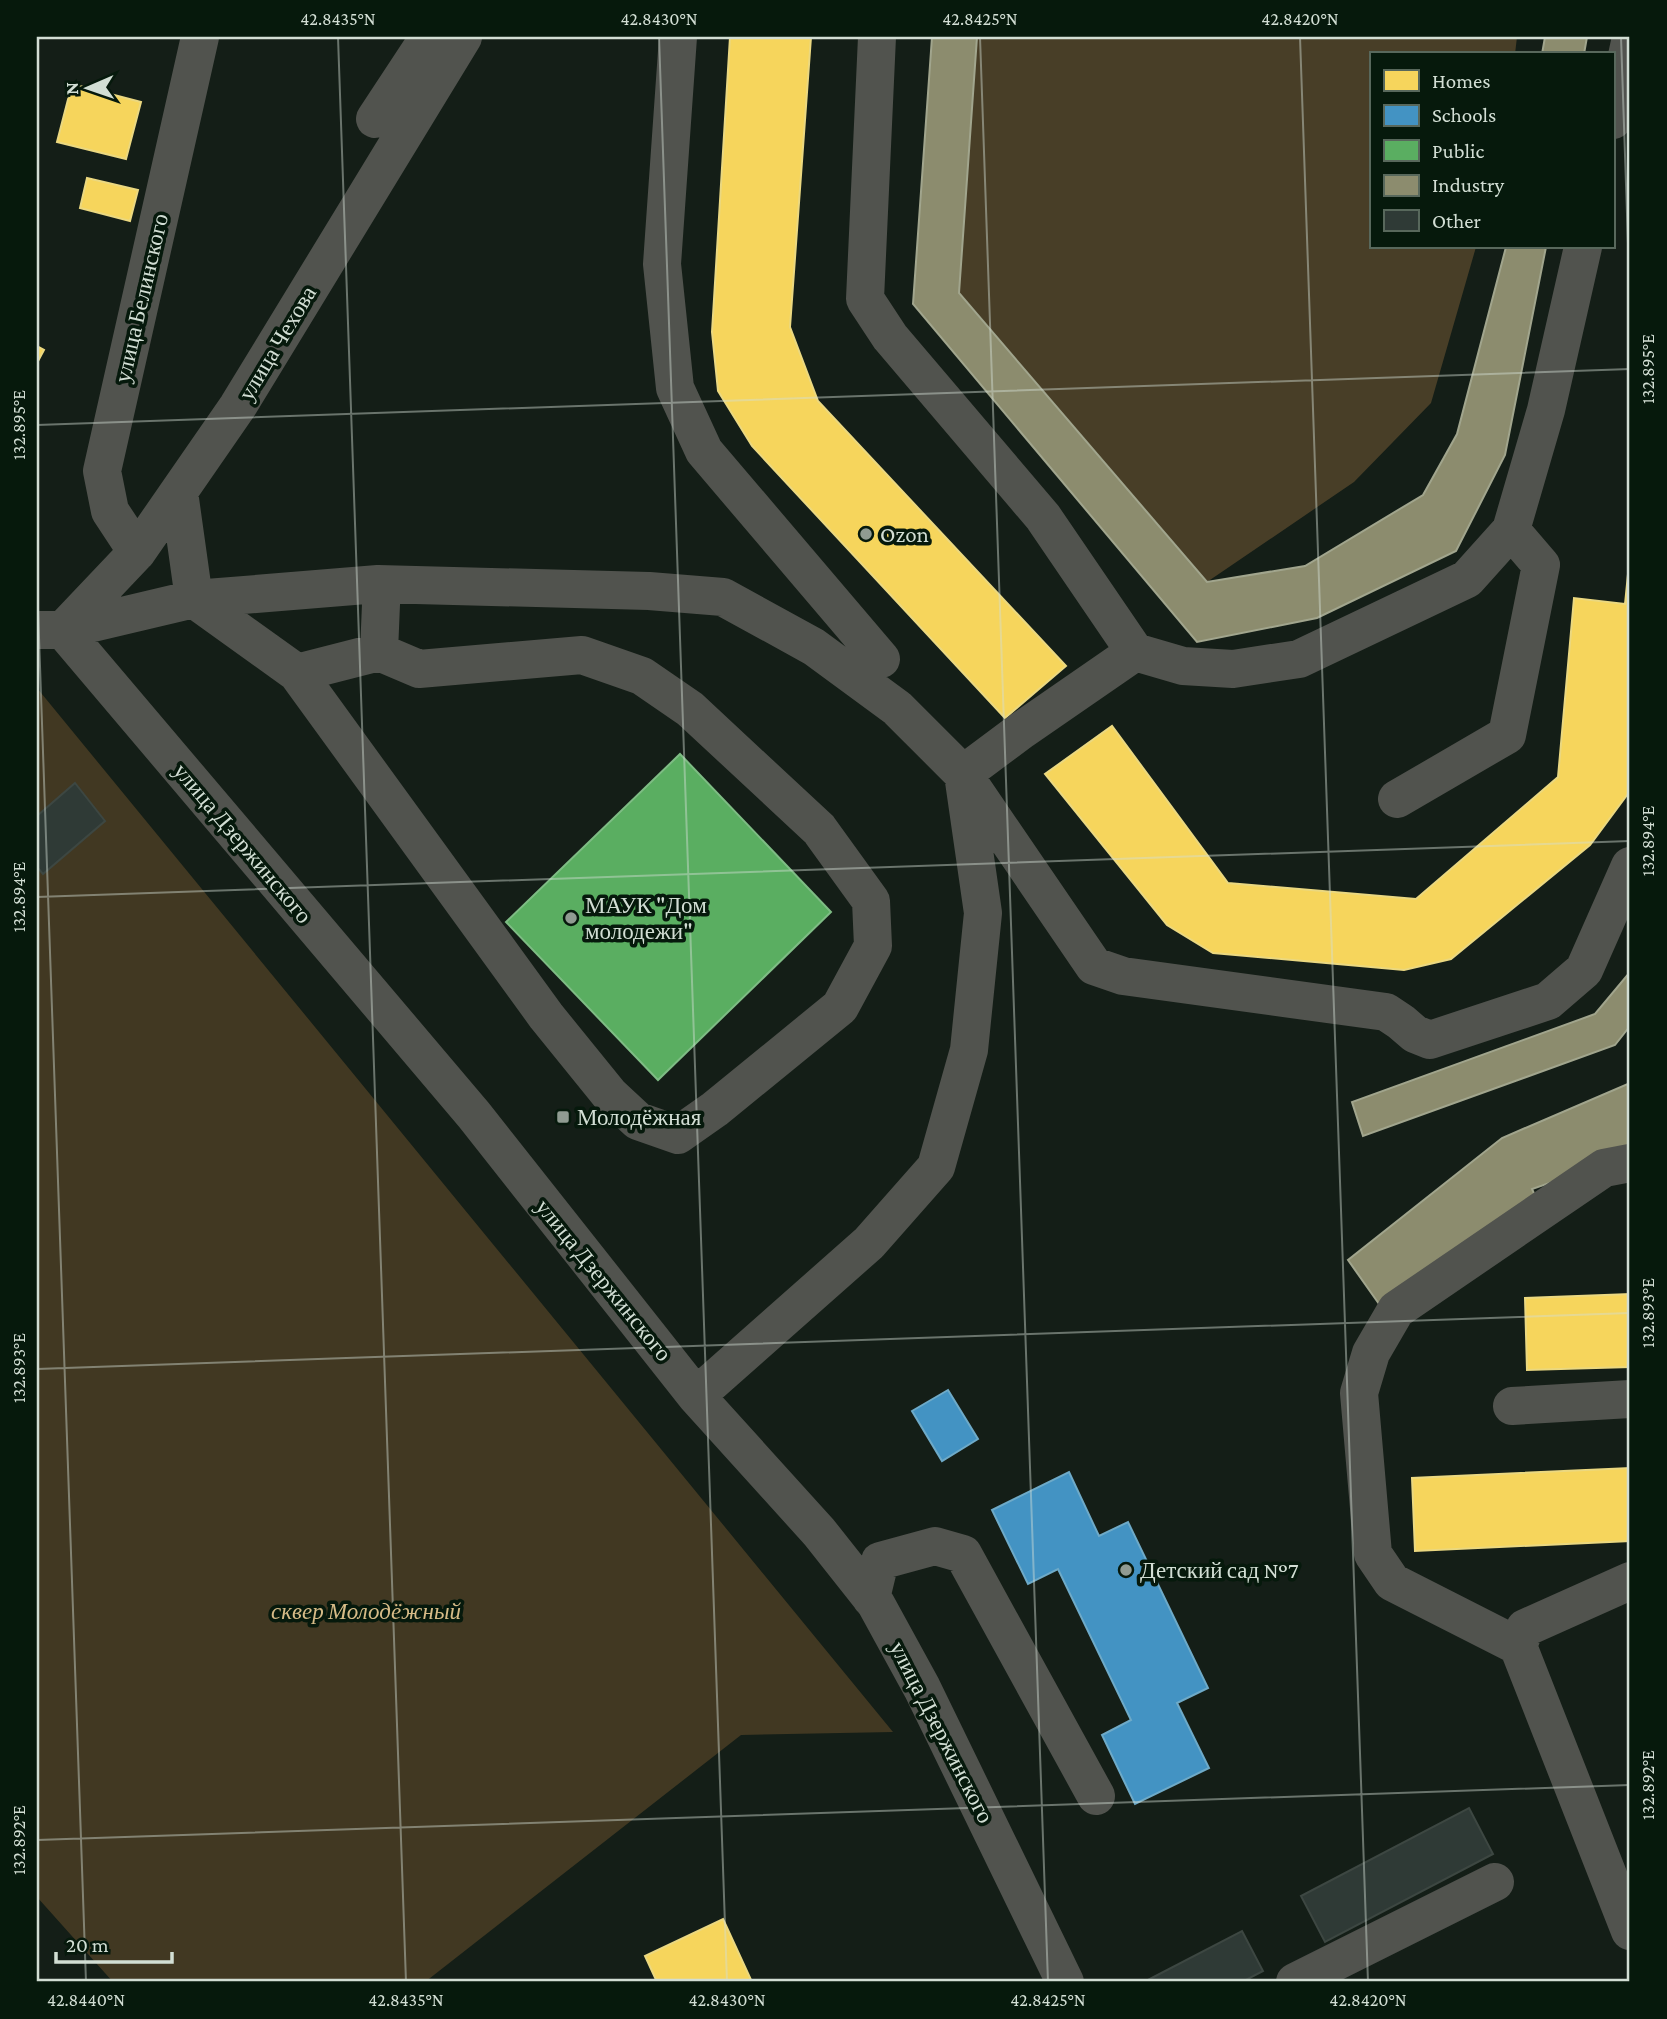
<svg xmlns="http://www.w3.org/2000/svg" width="1667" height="2019" font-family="'Crimson Pro',serif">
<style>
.green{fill:#413822}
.forest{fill:#483e27}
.homes{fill:#f6d55c;stroke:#ebd880;stroke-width:2}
.schools{fill:#4393c3;stroke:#6eaac8;stroke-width:2}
.public{fill:#5aae61;stroke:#7ebc84;stroke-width:2}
.industry{fill:#8c8c6e;stroke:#a1a58d;stroke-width:2}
.building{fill:#2f3a36;stroke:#3d4742;stroke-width:2}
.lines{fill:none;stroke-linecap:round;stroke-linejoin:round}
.minor{stroke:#51534e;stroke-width:38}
.ticks{fill:none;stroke:#d2ded4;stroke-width:2;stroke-opacity:0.45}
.poi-dot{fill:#909b92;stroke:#06190c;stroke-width:2.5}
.labels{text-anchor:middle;stroke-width:7;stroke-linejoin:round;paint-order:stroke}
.street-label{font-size:23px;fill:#d2ded4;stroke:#06190c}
.poi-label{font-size:23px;fill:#d2ded4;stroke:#06190c;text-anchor:start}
.park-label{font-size:23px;font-style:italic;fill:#d6bb87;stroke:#06190c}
.neatline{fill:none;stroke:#d2ded4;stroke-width:2.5}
.ticks-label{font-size:18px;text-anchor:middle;fill:#d2ded4}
</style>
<rect width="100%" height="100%" fill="#141e17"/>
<!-- green -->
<path class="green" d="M37,688l856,1044 -152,3 -316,247h-312l-76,-85z"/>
<!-- forest -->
<path class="forest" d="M977,37h540l-2,17h-144v193h105l-45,156 -77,79 -147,100 -248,-289z"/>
<!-- homes -->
<path class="homes" d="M730,37h81l-21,290 28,74 248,265 -61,52 -253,-272 -34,-55 -6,-59z
M72,84l69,18 -15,57 -69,-17z
M87,178l51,12 -8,31 -50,-13z
M37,346l7,4 -7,13z
M1630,554v237l-40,54 -139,114 -47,11 -191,-17 -46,-28 -122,-151 67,-48 116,157 188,16 142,-122 16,-179 51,6z
M1630,1294v73l-103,3 -2,-72z
M1630,1468v73l-215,10 -3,-73z
M723,1919l29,63h-95l-12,-26z"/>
<!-- schools -->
<path class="schools" d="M948,1390l30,49 -36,22 -30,-50z
M1069,1472l30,64 29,-14 80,166 -31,15 32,65 -74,36 -33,-69 29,-15 -73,-151 -30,15 -36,-74z"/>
<!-- public -->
<path class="public" d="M680,754l151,158 -173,168 -152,-158z"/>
<!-- industry -->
<path class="industry" d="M932,37h45l-18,256 248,289 98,-16 118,-71 34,-61 49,-187h40l-41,208 -49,96 -139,67 -120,24 -284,-338z
M1545,37h42l-3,17h-42z
M1630,972v54l-15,19 -252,91 -11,-34 243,-88z
M1630,1083v72l-98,34 5,11 -158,104 -31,-44 154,-122z"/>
<!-- building -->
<path class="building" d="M75,783l30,38 -62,53 -6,-7v-51z
M1469,1808l24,46 -168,88 -24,-46z
M1242,1931l21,40 -21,11h-98z"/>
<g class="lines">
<!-- minor -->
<path class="minor" d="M678,37l-16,227 13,124 29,63 177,208
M877,37l-12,262 25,38 153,180 92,135 48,14 50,3 66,-10 168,-80 44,-49 35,-120 37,-163
M375,119l54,-82
M1613,120l17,-78
M179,492l15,107 103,74 249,343 64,79 28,26 40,14 37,-26 125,-102 33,-61 -2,-45 -52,-72 -129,-120 -48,-33 -60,-21 -163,14 -40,-17 2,-48 -3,-20
M137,552l-27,-41 -8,-40 98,-434
M37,630h26l131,-31 184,-15 271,7 74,6 91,50 83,61 66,66 131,192 29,10 263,36 15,10 14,12 15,6 118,-39 36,-31 46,-104
M63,630l411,485 222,281 123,136 57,72 46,84 143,294
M63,630l74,-78 101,-146 225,-369
M297,673l82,-21
M1397,799l110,-64 34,-170 -30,-35
M696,1396l173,-153 67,-76 33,-117 14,-137 -20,-139 59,-44 113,-78
M1512,1406l118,-7
M1630,1581l-105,47 -7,18 112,285
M871,1598l9,-37 55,-15 28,8 133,242
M1518,1646l-126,-64 -19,-28 -14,-161 12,-40 25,-43 208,-142 26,-5
M1295,1982l200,-100"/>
</g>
<!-- ticks -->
<path class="ticks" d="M338,37l68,1945M659,37l68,1945M980,37l68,1945M1300,37l68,1945M1621,37l9,265M37,425l1593,-56M37,580l49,1402M37,897l1593,-56M37,1369l1593,-56M37,1840l1593,-55"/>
<!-- markers -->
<g class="poi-dot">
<circle cx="866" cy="534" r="7"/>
<circle cx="571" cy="918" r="7"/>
<rect x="556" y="1110" width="14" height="14" rx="3.5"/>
<circle cx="1126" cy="1570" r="7"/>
</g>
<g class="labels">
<!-- street labels -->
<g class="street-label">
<text transform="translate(141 298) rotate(-77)" y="8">улица Белинского</text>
<text transform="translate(277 343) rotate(-59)" y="8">улица Чехова</text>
<text transform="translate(243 843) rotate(50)" y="8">улица Дзержинского</text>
<text transform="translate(604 1280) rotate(51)" y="8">улица Дзержинского</text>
<text transform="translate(942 1732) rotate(63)" y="8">улица Дзержинского</text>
</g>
<!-- poi labels -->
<g class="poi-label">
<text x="880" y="542">Ozon</text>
<text x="585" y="913">МАУК "Дом<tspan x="585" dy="26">молодежи"</tspan></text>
<text x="577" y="1125">Молодёжная</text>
<text x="1140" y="1578">Детский сад №7</text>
</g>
<!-- park labels -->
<g class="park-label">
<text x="366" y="1619">сквер Молодёжный</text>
</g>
</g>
<!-- border -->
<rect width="1667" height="2019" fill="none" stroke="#06190c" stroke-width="77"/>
<!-- legend -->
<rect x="1370" y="52" width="245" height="196" fill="#06190c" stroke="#58685c" stroke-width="2"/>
<rect x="1384" y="70" width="35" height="21" fill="#f6d55c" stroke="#58685c" stroke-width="2"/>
<text x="1432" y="88" font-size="21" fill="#d2ded4">Homes</text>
<rect x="1384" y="105" width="35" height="21" fill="#4393c3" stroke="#58685c" stroke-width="2"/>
<text x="1432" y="122" font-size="21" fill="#d2ded4">Schools</text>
<rect x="1384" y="140" width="35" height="21" fill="#5aae61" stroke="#58685c" stroke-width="2"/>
<text x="1432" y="158" font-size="21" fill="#d2ded4">Public</text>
<rect x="1384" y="175" width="35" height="21" fill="#8c8c6e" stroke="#58685c" stroke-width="2"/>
<text x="1432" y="192" font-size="21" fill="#d2ded4">Industry</text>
<rect x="1384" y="210" width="35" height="21" fill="#2f3a36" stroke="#58685c" stroke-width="2"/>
<text x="1432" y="228" font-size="21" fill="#d2ded4">Other</text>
<!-- north arrow -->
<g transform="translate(88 88) rotate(268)" stroke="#06190c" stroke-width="5" paint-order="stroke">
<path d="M0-5L12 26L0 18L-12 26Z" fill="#d2ded4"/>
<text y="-10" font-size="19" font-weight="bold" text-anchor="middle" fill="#d2ded4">N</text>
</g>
<!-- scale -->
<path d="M56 1952v10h116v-10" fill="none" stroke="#d2ded4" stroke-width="3.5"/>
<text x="66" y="1952" font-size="21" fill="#d2ded4" stroke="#06190c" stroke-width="5" paint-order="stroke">20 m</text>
<rect x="38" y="38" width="1590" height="1942" class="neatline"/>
<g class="ticks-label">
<text x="338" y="25">42.8435°N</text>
<text x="659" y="25">42.8430°N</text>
<text x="980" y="25">42.8425°N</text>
<text x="1300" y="25">42.8420°N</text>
<text transform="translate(1648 369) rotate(-90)" y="6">132.895°E</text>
<text transform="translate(19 425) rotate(-90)" y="6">132.895°E</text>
<text transform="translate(1648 841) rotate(-90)" y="6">132.894°E</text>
<text transform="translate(19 897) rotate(-90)" y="6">132.894°E</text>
<text transform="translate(1648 1313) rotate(-90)" y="6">132.893°E</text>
<text transform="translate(19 1368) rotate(-90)" y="6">132.893°E</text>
<text transform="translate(1648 1785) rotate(-90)" y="6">132.892°E</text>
<text transform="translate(19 1840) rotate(-90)" y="6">132.892°E</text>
<text x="86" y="2006">42.8440°N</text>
<text x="406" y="2006">42.8435°N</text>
<text x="727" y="2006">42.8430°N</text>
<text x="1048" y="2006">42.8425°N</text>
<text x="1368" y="2006">42.8420°N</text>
</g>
</svg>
